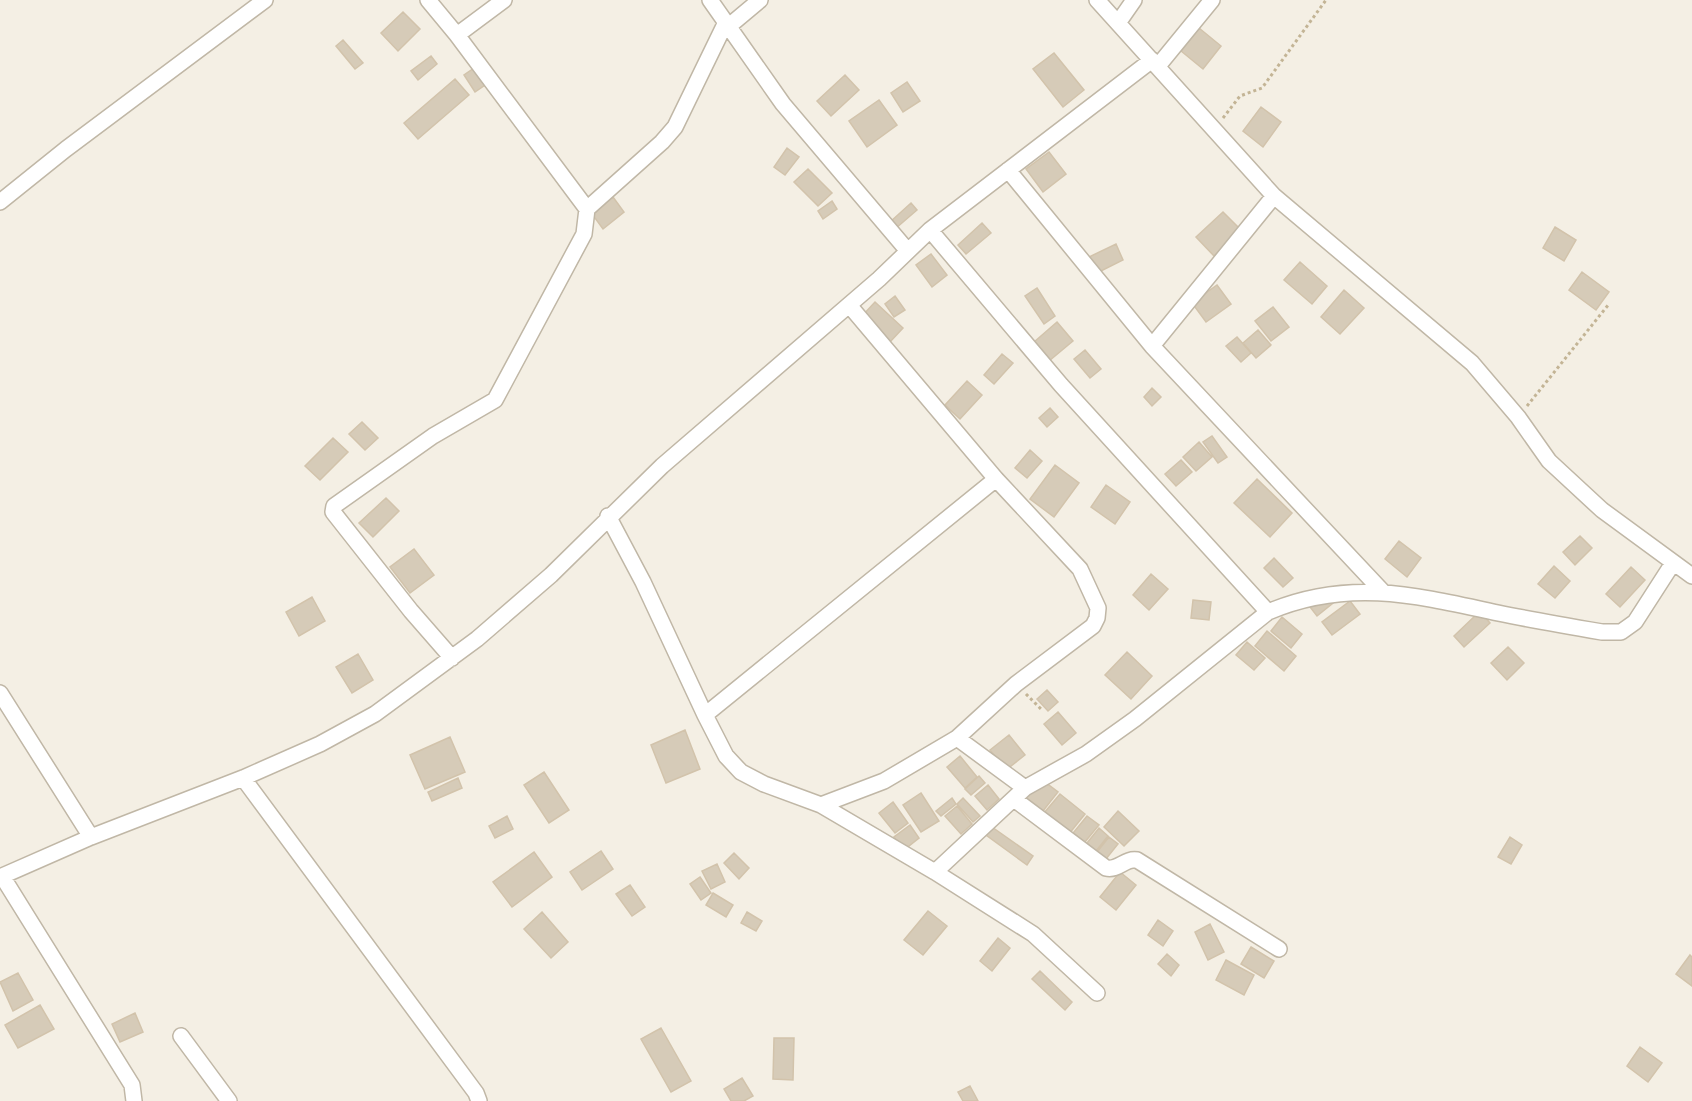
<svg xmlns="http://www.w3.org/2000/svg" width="1692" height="1101" font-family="Arial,sans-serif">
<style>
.building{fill:#d6cbb8;stroke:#d2c3ab;stroke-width:1.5}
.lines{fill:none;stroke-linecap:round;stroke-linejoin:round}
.street-casing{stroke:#c0b7a6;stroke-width:18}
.path{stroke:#c3b495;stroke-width:3;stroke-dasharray:3 3;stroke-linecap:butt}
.street{stroke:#fff;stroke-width:15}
</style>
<rect width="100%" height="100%" fill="#f4efe4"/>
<!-- building -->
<path class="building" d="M403,12l17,17 -22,22 -17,-18z
M1199,28l22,18 -18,23 -22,-18z
M343,40l20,23 -8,6 -19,-23z
M1054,53l30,37 -21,17 -30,-38z
M431,56l6,8 -19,16 -7,-9z
M477,66l11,17 -13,9 -11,-17z
M845,75l14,15 -28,26 -14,-15z
M455,79l14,16 -51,44 -14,-16z
M907,82l13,19 -17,11 -12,-19z
M879,100l18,25 -30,22 -18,-26z
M1261,107l20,15 -18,25 -20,-16z
M787,148l12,9 -14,18 -11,-8z
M1049,152l17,22 -23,18 -17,-23z
M808,169l24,24 -14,13 -24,-24z
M613,197l11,15 -21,17 -11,-15z
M832,201l5,8 -14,10 -5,-8z
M911,203l6,7 -22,19 -5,-7z
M1223,212l18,18 -27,26 -18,-19z
M982,223l9,10 -25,21 -8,-9z
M1555,227l21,13 -12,21 -21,-13z
M1116,244l7,16 -26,13 -8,-16z
M931,254l16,21 -15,12 -16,-22z
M1300,262l27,24 -15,18 -28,-24z
M1582,272l27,20 -13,18 -27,-20z
M1217,285l14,19 -25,18 -14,-19z
M1037,288l18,28 -11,8 -19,-28z
M1344,290l20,18 -24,26 -19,-17z
M895,296l10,14 -11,7 -9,-13z
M875,302l28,26 -13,14 -28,-26z
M1273,307l16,20 -18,14 -16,-20z
M1057,322l16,19 -24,20 -15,-19z
M1258,330l13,15 -15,13 -13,-15z
M1237,337l14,16 -10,9 -15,-16z
M1085,350l16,19 -11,9 -16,-19z
M1002,354l11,9 -19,21 -10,-9z
M967,381l15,14 -22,24 -15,-14z
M1152,388l9,9 -9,9 -8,-9z
M1050,408l8,9 -11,10 -8,-9z
M362,422l16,16 -13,12 -16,-16z
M1212,436l15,21 -9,6 -15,-21z
M333,438l15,14 -28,28 -15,-14z
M1199,442l13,15 -16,14 -13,-14z
M1030,450l12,11 -15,17 -12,-10z
M1181,460l11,12 -16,14 -11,-12z
M1055,465l24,18 -25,34 -24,-18z
M1257,479l35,34 -22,24 -36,-34z
M1106,485l24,17 -15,22 -24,-17z
M386,498l13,13 -26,26 -14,-14z
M1580,536l12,12 -17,17 -12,-13z
M1399,541l22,17 -14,19 -22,-18z
M414,549l20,26 -24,18 -20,-26z
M1274,558l19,20 -10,9 -19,-19z
M1554,566l16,15 -15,17 -17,-14z
M1631,567l14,13 -25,27 -14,-13z
M1151,574l17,15 -19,21 -16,-15z
M1327,595l6,8 -16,13 -7,-9z
M312,597l13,24 -26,15 -13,-24z
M1193,600l18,2 -2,18 -18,-2z
M1350,601l10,13 -28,21 -10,-13z
M1480,611l10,12 -26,24 -10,-11z
M1282,617l20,17 -11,14 -20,-17z
M1267,631l29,25 -12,15 -29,-25z
M1247,642l18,16 -11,12 -18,-15z
M1508,647l16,16 -17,17 -16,-17z
M1127,652l25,24 -21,23 -26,-24z
M358,654l15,26 -21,13 -16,-26z
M1047,690l11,12 -10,9 -11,-12z
M1058,712l18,21 -14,12 -18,-21z
M685,730l15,39 -34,14 -15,-38z
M1009,735l16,20 -19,15 -16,-20z
M450,737l15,35 -40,17 -15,-34z
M960,756l17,21 -12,11 -18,-21z
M544,772l25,38 -20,13 -25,-38z
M979,776l6,7 -14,12 -6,-6z
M458,778l4,10 -30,13 -4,-9z
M1041,779l17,13 -15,19 -17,-13z
M988,785l11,14 -12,11 -12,-14z
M921,793l18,28 -18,11 -18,-27z
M1060,794l25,20 -16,20 -25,-21z
M952,798l4,6 -15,12 -5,-5z
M963,798l17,18 -7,6 -16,-18z
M893,802l15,21 -13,10 -16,-20z
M957,806l15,18 -11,10 -16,-18z
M1118,811l21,20 -15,15 -20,-19z
M507,816l6,13 -18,9 -6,-12z
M1087,816l12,9 -14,17 -12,-9z
M910,825l9,13 -15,12 -10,-13z
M992,827l41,29 -6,9 -41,-30z
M1099,828l9,8 -12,15 -9,-8z
M1109,837l9,7 -12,15 -9,-7z
M1510,837l12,8 -11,19 -13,-7z
M601,851l12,18 -31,21 -12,-18z
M534,852l18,25 -40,30 -19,-25z
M734,853l15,15 -10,11 -15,-16z
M717,864l8,18 -14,7 -9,-18z
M1120,872l16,13 -20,25 -16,-13z
M700,877l11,16 -10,7 -11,-16z
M630,885l15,22 -13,9 -16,-22z
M713,893l20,12 -7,12 -20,-12z
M928,911l19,15 -24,29 -19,-15z
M542,912l26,30 -17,16 -27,-29z
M747,912l15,9 -6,10 -15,-8z
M1158,920l15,11 -10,15 -15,-11z
M1210,924l14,28 -16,8 -13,-28z
M998,938l12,10 -18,23 -12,-10z
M1251,947l23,14 -10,17 -23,-14z
M1167,954l12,11 -8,11 -13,-12z
M1690,955l2,2v29l-16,-12z
M1226,960l28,15 -10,20 -28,-15z
M1040,971l32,31 -7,8 -33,-31z
M18,973l15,27 -20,11 -13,-29z
M40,1005l14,24 -36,19 -13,-23z
M135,1013l8,19 -23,10 -8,-18z
M661,1028l30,53 -20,11 -30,-53z
M774,1038h20l-1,42 -20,-1z
M1640,1047l22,16 -14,19 -21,-16z
M742,1078l11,18 -9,5h-13l-7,-12z
M970,1086l8,15h-15l-5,-9z"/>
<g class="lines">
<!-- street casing -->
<g class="street-casing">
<path id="street" d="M428,0l29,35
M710,0l73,104 124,146
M1097,0l177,196 198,167 46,54 31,44 53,49 90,66
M1118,23l16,-23
M729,26l31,-26
M1158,66l54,-66
M1008,170l144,176 230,245
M0,202l66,-53 199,-149
M587,209l75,-67 13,-15 51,-105
M930,230l131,155 207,227
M1152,346l122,-150
M608,516l35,66 62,133 21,41 15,16 23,12 57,21 114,67 98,62 64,59
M452,658l-41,-47 -78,-99 1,-6 99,-70 62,-36 89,-166 3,-25 -130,-174 47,-35
M0,693l91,144
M705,715l291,-236
M957,738l68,50
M243,778l233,315 3,8
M1014,799l92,69c12,3 19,-10 31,-8l142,89
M821,805l63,-24 73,-43 59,-54 77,-58 4,-8 1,-10 -18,-39 -84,-90 -147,-174
M935,872l90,-84 61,-34 49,-35 133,-107c80,-34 148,-17 230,1 34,7 69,13 104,19h19l14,-10 38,-59
M2,876l130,209 2,16
M0,877l91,-40 152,-59 77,-34 55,-30 102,-75 74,-64 111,-109 217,-187 51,-49 222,-170
M181,1036l48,65"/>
</g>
<!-- path -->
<path class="path" d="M1223,118l17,-22 22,-8 64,-88
M1527,406l82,-102
M1026,694l16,16"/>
<!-- street -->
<use href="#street" class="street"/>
</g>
</svg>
